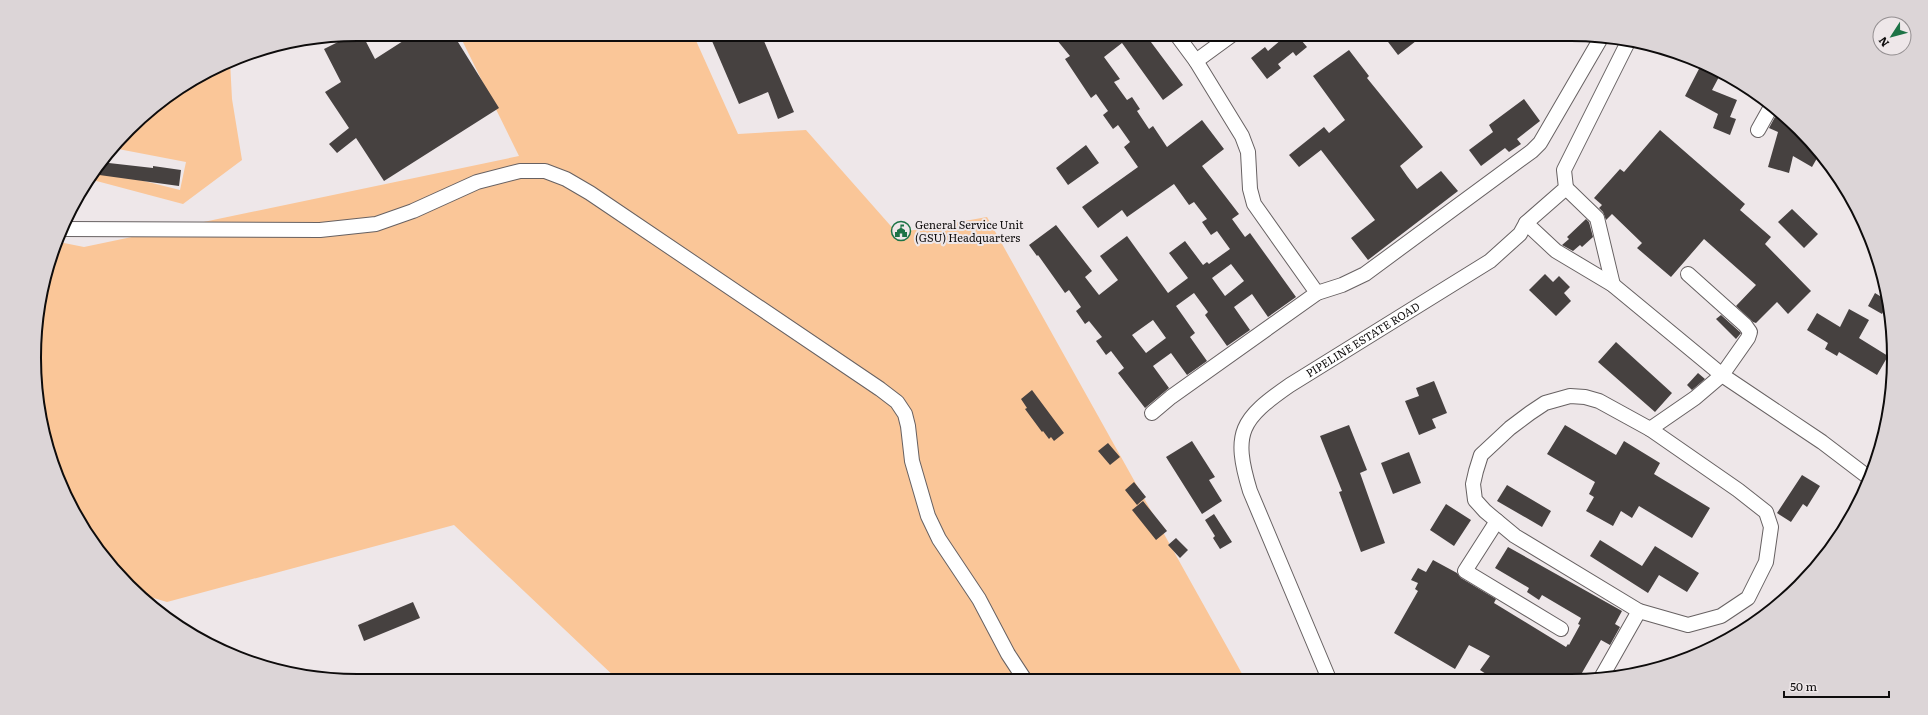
<svg xmlns="http://www.w3.org/2000/svg" width="1928" height="715" font-family="Literata,serif">
<style>
.green{fill:#fac698}
.building{fill:#464140;fill-rule:evenodd}
.lines{fill:none;stroke-linecap:round;stroke-linejoin:round}
.minor-casing{stroke:#676162;stroke-width:16}
.minor{stroke:#fff;stroke-width:14}
.labels{text-anchor:middle;stroke-width:4;stroke-linejoin:round;paint-order:stroke}
.poi-label{font-size:11px;fill:#0e0c0c;stroke:#eee7e9;text-anchor:start}
.street-label{font-size:11px;fill:#0e0c0c;stroke:#eee7e9}
.rim{fill:none;stroke:#0e0c0c;stroke-width:2}
</style>
<rect width="100%" height="100%" fill="#eee7e9"/>
<!-- green -->
<path class="green" d="M459,34h234l45,100 68,-4 91,103 90,-16 258,462 -627,1 -164,-155 -287,77 -30,-9 -8,-7 -40,-49 -44,-96 -10,-63 2,-62 22,-74 25,5 435,-91z
M230,61l2,38 10,61 -59,44 -94,-25 7,-10 84,21 6,-28 -73,-14 31,-34z"/>
<!-- building -->
<path class="building" d="M362,34l13,25 39,-25h39l46,74 -115,73 -28,-43 -19,15 -8,-9 20,-16 -24,-36 16,-10 -17,-33 28,-14z
M709,34h52l33,78 -16,7 -10,-27 -29,12z
M1052,34h93l38,51 -20,15 -41,-57 -18,14 16,22 -6,3 13,18 5,-3 8,12 -3,2 12,18 4,-3 14,21 35,-27 22,29 -22,17 37,48 -7,5 13,18 5,-4 46,64 -28,20 -16,-23 -18,13 16,23 -23,16 -22,-31 3,-3 -14,-19 -18,13 19,27 -5,4 17,24 -20,14 -16,-22 -18,13 16,22 -24,20 -27,-35 6,-5 -13,-17 -5,4 -10,-14 6,-4 -13,-16 -4,3 -9,-13 5,-4 -12,-17 -4,3 -27,-38 -1,1 -8,-11 27,-20 36,46 -7,6 14,18 19,-15 -18,-24 27,-20 41,57 20,-15 -19,-25 16,-12 18,24 4,-3 2,2 21,-15 -13,-18 -6,4 -9,-13 5,-3 -13,-17 -5,3 -15,-21 -47,33 -5,-7 -24,18 -16,-21 56,-40 -14,-20 6,-5 -12,-17 -5,4 -10,-14 5,-4 -12,-17 -5,4 -26,-39 5,-3zM1231,264l13,17 -19,15 -13,-18zM1153,320l13,18 -20,15 -14,-18z
M1288,34h8l11,13 -11,9 -3,-4 -15,12 3,4 -14,11 -16,-21 14,-11 3,4z
M1382,34h43l-27,21z
M1349,50l20,26 -2,2 56,69 -23,19 7,10 10,13 24,-18 17,20 -90,69 -17,-22 24,-18 -54,-70 -22,17 -10,-12 35,-28 5,6 16,-13 -32,-44z
M1701,65l19,10 -8,15 25,10 -7,17 6,2 -6,16 -17,-7 5,-14 -33,-18z
M1524,99l16,22 -23,18 4,5 -12,8 -4,-4 -24,18 -12,-16 24,-18 -4,-7z
M1775,117l17,7 22,20 6,9 -8,14 -19,-11 -4,17 -21,-6 10,-35 -9,-4z
M1660,130l85,74 -5,6 31,27 -6,7 46,47 -23,23 -11,-12 -21,21 -3,-1 -17,-16 20,-21 -52,-46 -33,38 -34,-29 5,-5 -30,-29 -6,6 -3,-8 -4,-4 3,-3 -8,-7 26,-29 4,3z
M1086,145l13,18 -31,22 -12,-17z
M100,162l53,6v-2l28,4 -2,16 -87,-12z
M1792,209l26,25 -14,14 -26,-26z
M1586,219l3,3 4,15 -11,10 -2,-2 -7,6 -11,-6 7,-6 -2,-2z
M1545,274l8,8 6,-6 11,11 -6,6 7,8 -15,15 -27,-26z
M1875,293l13,8v2l-6,11 -14,-8z
M1849,309l20,11 -10,18 29,18 -11,19 -38,-23 -2,4 -12,-7 3,-6 -21,-13 10,-17 23,14z
M1721,315l20,18 -5,6 -20,-20z
M1616,342l56,51 -17,19 -57,-50z
M1698,373l7,6 -13,11 -5,-5z
M1434,381l13,32 -15,6 4,9 -17,7 -14,-34 14,-5 -3,-8z
M1032,390l32,43 -10,8 -3,-4 -2,2 -6,-8 -1,1 -17,-23 2,-1 -6,-9z
M1349,425l18,45 -7,3 25,70 -24,9 -22,-60 3,-1 -22,-55z
M1565,425l51,30 8,-14 36,22 -6,11 56,34 -18,30 -53,-32 -7,12 -11,-7 -8,15 -27,-15 8,-14 -5,-3 6,-12 -48,-28z
M1192,441l23,36 -6,3 13,21 -20,13 -36,-57z
M1108,443l12,14 -10,8 -12,-14z
M1409,452l12,31 -28,11 -12,-31z
M1802,475l18,11 -13,21 -4,-3 -12,18 -14,-9z
M1134,482l12,15 -9,8 -12,-15z
M1507,485l44,26 -9,16 -45,-26z
M1143,501l24,30 -11,9 -24,-30z
M1446,504l25,16 -17,26 -24,-16z
M1214,514l18,28 -12,7 -7,-11 2,-2 -10,-16z
M1176,538l12,12 -8,8 -12,-13z
M1600,540l42,26 13,-20 44,27 -12,19 -28,-17 -11,18 -58,-37z
M1508,547l114,64 -7,13 5,3 -10,18 -9,-5 -22,38h-87l-12,-8 10,-14 -21,-11 -14,24 -61,-36 24,-42 -3,-2 3,-6 -7,-3 7,-12 8,4 7,-12 24,13 4,5 35,21 -2,4 72,44 2,-3 1,1 11,-20 -2,-1 3,-6 -39,-23 -3,5 -12,-8 2,-4 -34,-20z
M413,602l7,16 -56,23 -6,-16z"/>
<g class="lines">
<!-- minor casing -->
<g class="minor-casing">
<g id="minor">
<path d="M1176,34l20,27 46,75 6,16 2,37 4,15 63,89"/>
<path d="M1196,61l37,-27"/>
<path d="M1758,130l14,-25"/>
<path d="M1566,188l31,30 16,67"/>
<path d="M1526,223l30,28 57,34 109,90 100,67 46,35"/>
<path d="M63,229l257,1 56,-6 37,-13 64,-29 43,-11h25l21,8 24,14 290,196 17,13 8,12 3,12 4,35 16,55 11,23 40,60 29,55 17,26"/>
<path d="M1570,396l15,1 14,4 51,28 88,61 28,22 5,15 -5,35 -18,36 -27,18 -33,9 -49,-14 -124,-75 -30,-25 -10,-11 -2,-16 3,-13 5,-16 29,-27 20,-15 15,-10z"/>
<path d="M1152,413l19,-16 146,-104 25,-8 23,-11 167,-123 8,-8 61,-105"/>
<path d="M1650,429l45,-31 27,-23 26,-37 2,-6 -5,-7 -57,-51"/>
<path d="M1497,521l-32,50 96,58"/>
<path d="M1601,678l38,-67"/>
<path id="s1" d="M1329,679l-79,-188c-18,-59 -9,-72 40,-106l200,-124 30,-27 6,-11 40,-35 -2,-18 64,-128"/>
</g>
</g>
<!-- minor -->
<use href="#minor" class="minor"/>
</g>
<!-- icons -->
<defs>
<g id="civic-ring" transform="scale(1)"><circle r="9.5" fill="#eee7e9" stroke="#1d7346" stroke-width="1.5"/><path d="M-.6-6.5H3V-4.5H.6V-3L4-1V1h2V6H-6V1h2V-1L-.6-3ZM-1.2 2.5V6h2.4V2.5Z" fill="#1d7346"/></g>
</defs>
<g fill-rule="evenodd">
<use href="#civic-ring" x="901" y="231"/>
</g>
<g class="labels">
<!-- poi labels -->
<g class="poi-label">
<text x="915" y="229">General Service Unit<tspan x="915" dy="13">(GSU) Headquarters</tspan></text>
</g>
<!-- street labels -->
<g class="street-label">
<text dy="4" stroke="none"><textPath href="#s1" startOffset="417">PIPELINE ESTATE ROAD</textPath></text>
</g>
</g>
<!-- crop -->
<path d="M0 0H1928V715H0ZM357 41H1571A316 316 0 0 1 1887 357V358A316 316 0 0 1 1571 674H357A316 316 0 0 1 41 358V357A316 316 0 0 1 357 41Z" fill="#dcd5d7" fill-rule="evenodd"/>
<path class="rim" d="M357 41H1571A316 316 0 0 1 1887 357V358A316 316 0 0 1 1571 674H357A316 316 0 0 1 41 358V357A316 316 0 0 1 357 41Z"/>
<!-- north arrow -->
<g transform="translate(1892 36) rotate(234)"><circle r="19" fill="#eee7e9" stroke="#948f91"/>
<path d="M0-3L7 15L0 10L-7 15Z" fill="#1d7346"/>
<text y="-6" font-size="11" font-weight="bold" text-anchor="middle" fill="#0e0c0c">N</text>
</g>
<!-- scale -->
<path d="M1784 691v6h105v-6" fill="none" stroke="#0e0c0c" stroke-width="2"/>
<text x="1790" y="691" font-size="12" fill="#0e0c0c" stroke="#eee7e9" stroke-width="3" paint-order="stroke">50 m</text>
</svg>
